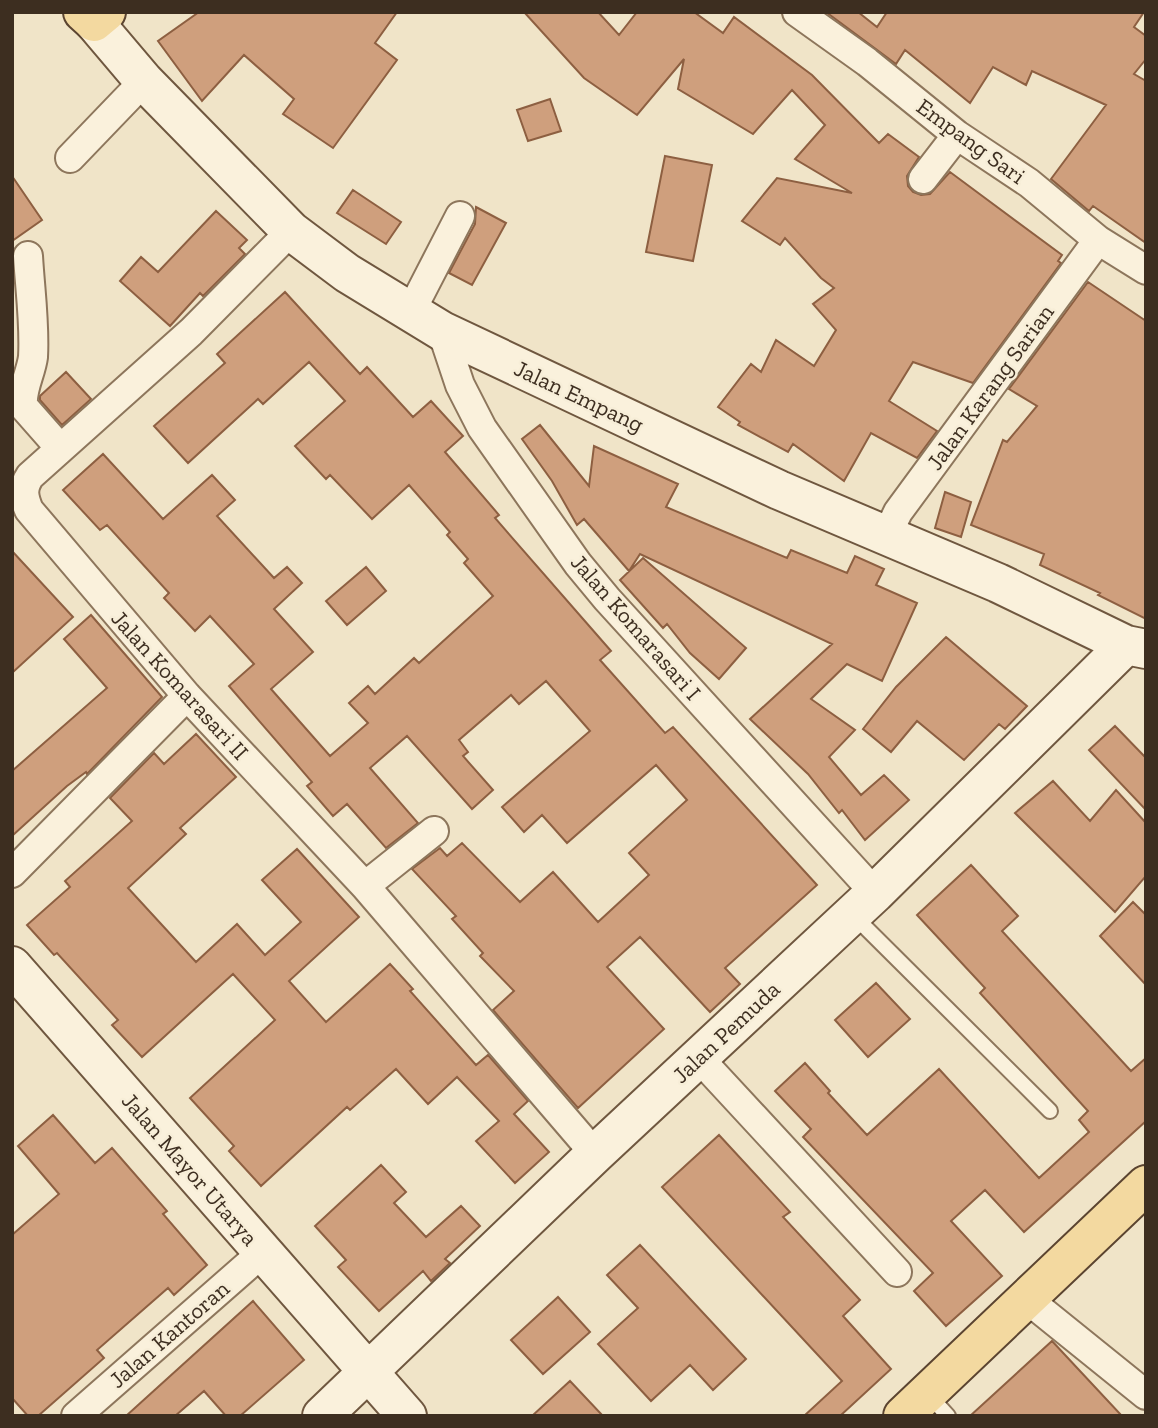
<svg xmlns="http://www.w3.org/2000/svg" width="1158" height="1428" font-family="'Zilla Slab',serif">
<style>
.building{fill:#cf9f7d;stroke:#8d5f41;stroke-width:2}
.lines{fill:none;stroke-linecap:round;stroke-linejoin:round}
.lane-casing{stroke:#8d765c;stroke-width:18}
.street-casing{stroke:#8d765c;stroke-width:32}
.secondary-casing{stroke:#6f573f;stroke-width:42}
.primary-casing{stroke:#5b4430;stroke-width:42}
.lane{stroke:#faf1dc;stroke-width:14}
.street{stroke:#faf1dc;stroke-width:28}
.secondary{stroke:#faf1dc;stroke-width:38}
.primary{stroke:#f3d9a0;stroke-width:38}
.labels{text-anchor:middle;stroke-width:5;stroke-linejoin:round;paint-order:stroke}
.street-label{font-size:23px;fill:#3d2e20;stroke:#f7eed8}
</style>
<rect width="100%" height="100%" fill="#f0e4c8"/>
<!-- building -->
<path class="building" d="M199,12h198l-22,31 22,17 -64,88 -50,-34 11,-15 -50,-44 -42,46 -44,-60z
M524,12h74l21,23 18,-23h57l29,21 11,-16 78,58 67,68 9,-9 31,23 -12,19 1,10 5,6 8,3 9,-1 20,-22 112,83 -4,6 3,2 -88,120 -60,-21 -24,39 48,30 -20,27 -46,-25 -27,48 -51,-37 -5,8 -50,-27 2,-3 -22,-15 33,-43 10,8 15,-32 38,26 22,-36 -23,-26 21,-16 -13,-10 -36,-40 -5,7 -38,-24 35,-43 75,15 -57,-34 30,-34 -33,-35 -39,44 -75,-45 6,-30 -47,56 -53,-37z
M826,12h32l19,15 10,-15h257l-10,15 12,9v23l-12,15 12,7v162l-53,-37 -4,5 -38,-32 55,-74 -74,-34 -6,14 -33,-18 -23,36 -65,-53 -9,14z
M550,99l11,32 -33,10 -11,-31z
M665,156l47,9 -19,96 -47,-9z
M12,176l30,44 -30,21z
M353,190l48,32 -15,22 -49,-31z
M476,207l30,16 -34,62 -23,-12 26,-49z
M216,211l31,29 -8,8 6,6 -42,42 -3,-3 -30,33 -50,-45 21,-24 17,15z
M1088,282l58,39v298l-48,-24 2,-2 -60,-28 4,-11 -73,-29 32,-85 4,2 30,-36 -28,-17z
M285,292l75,82 7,-7 46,50 18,-16 32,35 -18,16 54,63 -4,3 116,133 -11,9 65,73 8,-6 144,158 -92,83 15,16 -30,28 -70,-75 -33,30 57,62 -86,79 -85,-98 21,-19 -34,-35 3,-3 -31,-34 4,-3 -44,-47 28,-21 7,8 15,-13 58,59 33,-30 45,50 51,-47 -20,-22 58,-53 -31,-35 -89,78 -25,-28 -18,17 -22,-25 88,-76 -44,-50 -27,23 -8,-9 -52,45 9,12 -5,4 30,34 -21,19 -65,-73 -37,32 48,55 -32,25 -39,-44 -14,12 -26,-30 5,-4 -83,-96 25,-22 -44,-48 -15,15 -31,-33 5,-5 -62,-68 -7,5 -37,-40 40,-36 60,65 49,-44 23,25 -18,16 57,62 13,-11 15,16 -28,26 39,43 -42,37 59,67 38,-33 -19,-20 19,-17 7,8 39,-36 5,5 74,-67 -29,-33 4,-4 -21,-24 3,-3 -41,-47 -37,34 -42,-44 -4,4 -31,-33 50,-45 -36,-39 -46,42 -5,-5 -70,64 -34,-37 71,-63 -8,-9z
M66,372l25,27 -29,26 -22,-25v-4z
M540,425l49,61 5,-40 84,38 -12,23 121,51 4,-8 56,23 8,-17 29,13 -8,16 41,18 -35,78 -35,-17 -36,35 44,31 -26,27 32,38 23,-20 25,25 -44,40 -23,-30 -3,3 -31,-39 -58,-55 82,-75 -192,-90 -11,17 -45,-52 -7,6 -25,-44 -30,-42z
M945,492l26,10 -10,35 -26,-9z
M12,551l61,66 -61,56z
M643,558l103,90 -27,31 -29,-26 -23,-29 -4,4 -43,-48z
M366,567l20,24 -39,34 -21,-24z
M91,615l71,82 -75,77 -1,-2 -19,14 -55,50v-65l95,-83 -43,-49z
M946,637l81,69 -22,23 -6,-5 -35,36 -47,-39 -26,31 -28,-23 33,-42z
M1115,726l31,32v52l-57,-60z
M196,734l40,43 -56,51 6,6 -58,54 68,74 41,-38 28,31 36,-33 -39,-42 35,-31 62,68 -70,64 37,41 64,-58 23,25 -3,2 66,74 12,-10 40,46 -14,13 35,38 -34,31 -39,-42 23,-20 -42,-44 -29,27 -32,-35 -46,41 -3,-3 -86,79 -32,-35 5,-5 -44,-48 85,-78 -42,-46 -91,83 -30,-32 6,-5 -61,-67 -3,2 -27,-30 43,-38 -5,-6 67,-60 -22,-23 44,-45 10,11z
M1053,781l37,40 26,-31 30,33v53l-31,36 -100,-99z
M971,865l47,51 -16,15 129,140 15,-13v63l-122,111 -39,-42 -34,31 51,55 -56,50 -32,-35 19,-18 -130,-136 8,-8 -36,-38 30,-28 25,28 -2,2 39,42 72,-66 100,109 50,-46 -10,-12 9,-9 -108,-118 5,-5 -68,-73z
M1133,902l13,13v70l-46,-49z
M876,983l34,36 -42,38 -33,-37z
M53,1115l42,48 17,-15 55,63 -4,3 44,51 -33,30 -6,-7 -71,62 7,8 -66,58h-10l-16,-18v-163l47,-41 -41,-48z
M719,1135l71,77 -7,5 77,83 -17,16 48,53 -51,47h-36l38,-35 -180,-194z
M381,1165l25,27 -12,11 32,34 35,-31 19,20 -35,33 5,4 -19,18 -8,-10 -44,40 -41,-44 8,-7 -31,-34z
M640,1245l106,114 -33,31 -23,-25 -39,36 -53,-57 40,-36 -31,-33z
M558,1297l32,35 -47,42 -32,-34z
M253,1301l51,59 -64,56h-14l-22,-25 -29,25h-49z
M1052,1341l70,75h-152z
M570,1381l33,35h-71z"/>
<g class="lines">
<!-- lane casing -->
<g class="lane-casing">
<path id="lane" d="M853,915l197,196
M928,1394l20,22"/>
</g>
<!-- street casing -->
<g class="street-casing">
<path id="street" d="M797,12l70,50 90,73 72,48 69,57 48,30
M70,158l74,-77
M923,179l34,-44
M291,231l-100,101 -161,144c-8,12 -7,20 -1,34l158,186 178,190 230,268
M28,256c2,34 7,68 5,101 -2,16 -12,33 -10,49l37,42
M410,313l50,-97
M442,331l18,54 22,43 96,136 29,35 268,294
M886,537l12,-25 200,-272
M12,873l175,-177
M365,886l69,-55
M698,1057l199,215
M1027,1299l119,96
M76,1416l187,-164"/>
</g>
<!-- secondary casing -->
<g class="secondary-casing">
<path id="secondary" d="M94,22l50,59 147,150 56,42 95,58 337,159 219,93 128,62 20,4
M12,966l395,450
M322,1416l273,-262 280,-261 251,-248"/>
</g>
<!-- primary casing -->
<g class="primary-casing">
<path id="primary" d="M83,12l11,10 12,-10
M903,1416l243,-231"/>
</g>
<!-- lane -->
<use href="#lane" class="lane"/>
<!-- street -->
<use href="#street" class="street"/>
<!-- secondary -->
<use href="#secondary" class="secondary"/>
<!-- primary -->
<use href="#primary" class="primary"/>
</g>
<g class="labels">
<!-- street labels -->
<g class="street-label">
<text transform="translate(971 141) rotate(36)" y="8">Empang Sari</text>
<text transform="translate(990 387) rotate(-54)" y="8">Jalan Karang Sarian</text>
<text transform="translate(579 396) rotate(25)" y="8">Jalan Empang</text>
<text transform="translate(636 627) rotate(49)" y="8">Jalan Komarasari I</text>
<text transform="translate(180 685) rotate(48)" y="8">Jalan Komarasari II</text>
<text transform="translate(726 1032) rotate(-43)" y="8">Jalan Pemuda</text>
<text transform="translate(190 1169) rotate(49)" y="8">Jalan Mayor Utarya</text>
<text transform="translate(169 1334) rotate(-41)" y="8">Jalan Kantoran</text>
</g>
</g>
<!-- border -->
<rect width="1158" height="1428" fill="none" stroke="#3d2e20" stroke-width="28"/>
</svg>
